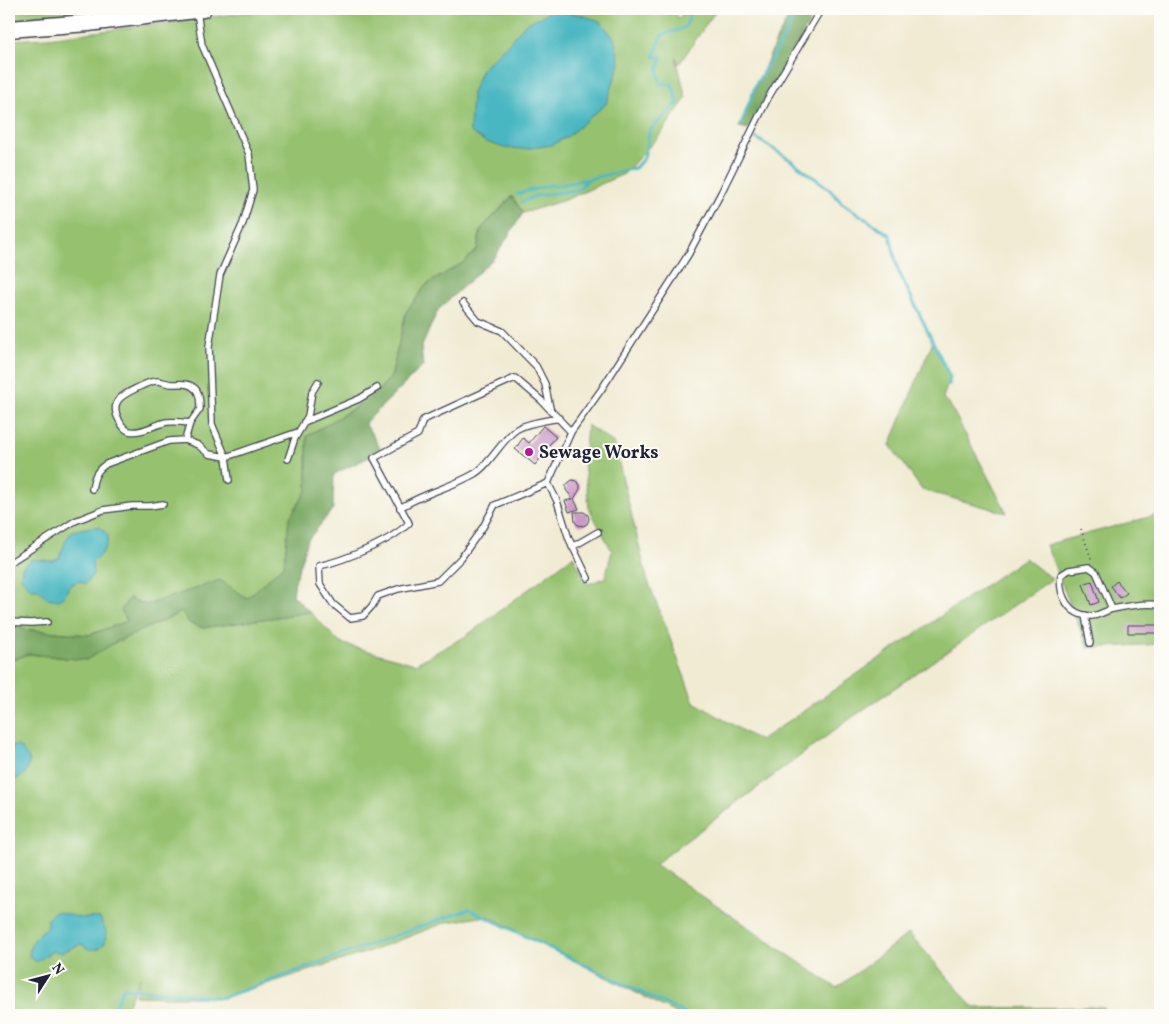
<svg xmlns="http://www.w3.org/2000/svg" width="1169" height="1024" font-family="Vollkorn,serif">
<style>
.green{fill:#96c270;stroke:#5c7256}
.forest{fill:#78a862;stroke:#4d654e}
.water{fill:#48b7c2;stroke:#356c7e}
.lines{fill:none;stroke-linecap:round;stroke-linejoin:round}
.stream{stroke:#48b7c2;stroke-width:3}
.building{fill:#ca9ac7}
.lane-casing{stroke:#414052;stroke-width:8}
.secondary-casing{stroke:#414052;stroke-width:19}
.path{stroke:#414052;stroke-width:2;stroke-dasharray:1 4;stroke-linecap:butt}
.lane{stroke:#fff;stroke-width:5.5}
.secondary{stroke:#fff;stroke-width:16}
.poi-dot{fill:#b5179e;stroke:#fdfcf7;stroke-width:2}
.labels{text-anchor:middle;stroke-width:4;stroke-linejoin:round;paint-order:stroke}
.poi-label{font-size:18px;font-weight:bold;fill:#22223b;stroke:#fdfcf7;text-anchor:start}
</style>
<rect width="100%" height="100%" fill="#fdfcf7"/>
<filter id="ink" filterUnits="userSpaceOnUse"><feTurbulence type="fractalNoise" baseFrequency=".02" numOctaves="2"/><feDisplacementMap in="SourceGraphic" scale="10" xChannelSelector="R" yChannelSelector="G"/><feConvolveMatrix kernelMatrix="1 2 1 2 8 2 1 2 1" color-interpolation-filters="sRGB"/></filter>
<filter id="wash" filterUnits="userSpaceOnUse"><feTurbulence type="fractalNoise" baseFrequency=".0096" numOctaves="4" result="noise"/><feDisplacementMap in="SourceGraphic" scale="20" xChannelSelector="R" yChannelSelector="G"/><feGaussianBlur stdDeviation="1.12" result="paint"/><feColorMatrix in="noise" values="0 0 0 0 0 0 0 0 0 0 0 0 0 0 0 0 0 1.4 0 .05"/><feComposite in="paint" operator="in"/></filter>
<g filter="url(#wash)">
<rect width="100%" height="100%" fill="#f1ebd3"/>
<!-- green -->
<path class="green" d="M9,9h195l-195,14z
M273,9h399l7,10 6,-10h32l-38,55 -3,-7 10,41 -25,36 -37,40 -59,26 -42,13 -11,-17 -31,33 -4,21 -13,12 -38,23 -20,27 -15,65 -20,21 -64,38v54l-18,29 -5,46 -37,34 -98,7 -20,-8 -1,23 -39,14 -80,-7v-588l39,-2z
M933,341l17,36 -7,21 7,7 57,108 -85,-23 -32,-45z
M587,425l27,18 33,135 47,124 66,39 265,-183 27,21 -205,142 -192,143 182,124 72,-55 65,75 129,-1 2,8h-426l-191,-99 -41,6 -73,28 -152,48 -87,-2 5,-19 -17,38h-114v-365l4,10 15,-6 58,6 28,-17 68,-31 21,16 107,-16 30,31 75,21 51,-28 107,-80 15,28 17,-6 7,-27 -23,-43 -5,-46z
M1160,514v130l-72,4 -42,-103z"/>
<!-- forest -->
<path class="forest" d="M794,9h23l-69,120 -9,-2 39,-91z
M512,197l11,16 -28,44 -57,53 -17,38 2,18 -58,57 17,28 -48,23 -1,35 -26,32 -12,40 -2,14 17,17 -107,16 -14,-5 -7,-11 -68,31 -28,17 -58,-6 -15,6 -4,-10v-22l80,7 38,-14 -6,-11 8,-12 17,7 74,-25 27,18 37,-33 5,-46 18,-29v-54l64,-38 20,-21 15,-65 20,-27 38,-23 13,-12 4,-21z"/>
<!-- water -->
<path class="water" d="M554,10l27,5 19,6 14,17 6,25 -14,41 -38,32 -16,9 -29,4 -18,-1 -19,-6 -16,-10 2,-39 10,-24 25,-24 18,-21z
M91,527h9l8,8c0,14 -7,19 -16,28l1,11 -7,10 -6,-3 -10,4 -6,11 -5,4 -12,-2 -9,-9h-7l-10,-11 1,-11 10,-8 21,2 6,-3 7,-18 6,-9z
M9,746h10l11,14 -4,13 -13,8 -4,-2z
M54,912c10,0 19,5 29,6 6,0 11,-1 17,0l6,13 -1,12 -7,6h-10l-6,-5 -22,9 -7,-2 -17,11 -7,-6c1,-14 7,-20 18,-29v-8z"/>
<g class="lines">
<!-- stream -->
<path class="stream" d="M741,125l15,-41 25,-41 17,-34
M756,138l33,21 39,29 14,15 48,32 8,35 52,107 -1,8
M517,194l33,-9 7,1 31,-7
M522,202l13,-6 42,-6 12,-11 46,-11 9,-10 6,-28 28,-27 -6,-19h-12l-2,-15 4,-12h-8l8,-22 22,-7 5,-9 -2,-9 4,-1
M111,1015l12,-27 99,10 247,-89 219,106"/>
</g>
<g id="blocks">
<!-- building -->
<path class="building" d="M543,426l13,11 -14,16 1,2 -8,10 -20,-16 8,-11 6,5z
M572,480l4,1 4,4v4l-6,10 5,10 -10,3 -4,-11 8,-2 -7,-9v-5z
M574,512h10l4,3 1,4 -2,5 -4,2 -5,-1 -3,-3z
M1092,581l7,21 -8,3 -8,-21z
M1117,581l10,12 -7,5 -9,-12z
M1128,625h32v8h-32z"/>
</g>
</g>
<g filter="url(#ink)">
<use href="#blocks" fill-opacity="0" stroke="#414052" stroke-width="1"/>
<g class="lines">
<!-- lane casing -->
<g class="lane-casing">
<path id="lane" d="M197,12l5,33 47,109 4,36 -10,33 -23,52 -11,72 3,77 14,33 3,23
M463,303l15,18 24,10 34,35 9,18 5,24
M304,422l55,-23 18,-11
M571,432l-29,-31 -27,-23 -92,42 -5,14 -44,24 35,65c-19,19 -64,37 -90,43l1,18 13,20 17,14 13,-2 9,-10 6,-10 20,-7 40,-8 23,-23 22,-31 12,-22 53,-22 23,-51 30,-42 87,-135 33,-62 47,-95 53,-89
M185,440l5,-17 10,-14c0,-6 0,-13 -3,-18 -6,-9 -16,-7 -25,-7 -5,0 -10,-3 -15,-3 -6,0 -12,3 -18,6 -14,7 -31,13 -20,33 2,4 6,10 10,11 12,3 26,-7 38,-9 7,-1 15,0 23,1
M288,459l7,-21 13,-22 4,-24 6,-10
M548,483l9,18 12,38 19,39
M92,489c2,-12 4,-18 14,-25l63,-23 16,-1 13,5 11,9 17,3 72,-25
M400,508c23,-15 50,-20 74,-34 16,-9 28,-35 43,-45 12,-7 29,-8 42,-11
M572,547l26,-15
M9,563l66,-42 28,-11 29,-4h18l13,-2
M1112,609l-16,-37 -7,-5 -20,3 -8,5c-3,20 8,41 30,41 8,0 15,-6 22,-7 14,-3 33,-6 47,-4
M1085,615l5,28
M9,622l22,1 16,-1"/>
</g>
<!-- secondary casing -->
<g class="secondary-casing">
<path id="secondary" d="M9,29l79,-6 115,-14"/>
</g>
<!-- path -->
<path class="path" d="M1081,529l11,32"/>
<!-- lane -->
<use href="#lane" class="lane"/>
<!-- secondary -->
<use href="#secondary" class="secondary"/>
</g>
</g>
<!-- markers -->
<circle class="poi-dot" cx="529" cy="452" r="5"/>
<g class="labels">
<!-- poi labels -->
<g class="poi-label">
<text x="539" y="458">Sewage Works</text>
</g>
</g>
<!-- margin -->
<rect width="1169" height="1024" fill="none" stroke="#fdfcf7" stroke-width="30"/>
<!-- north arrow -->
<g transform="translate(48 976) rotate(54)" stroke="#fdfcf7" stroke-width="4" paint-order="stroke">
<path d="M0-4L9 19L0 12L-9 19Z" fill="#22223b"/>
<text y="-8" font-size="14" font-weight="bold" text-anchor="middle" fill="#22223b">N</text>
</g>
</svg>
